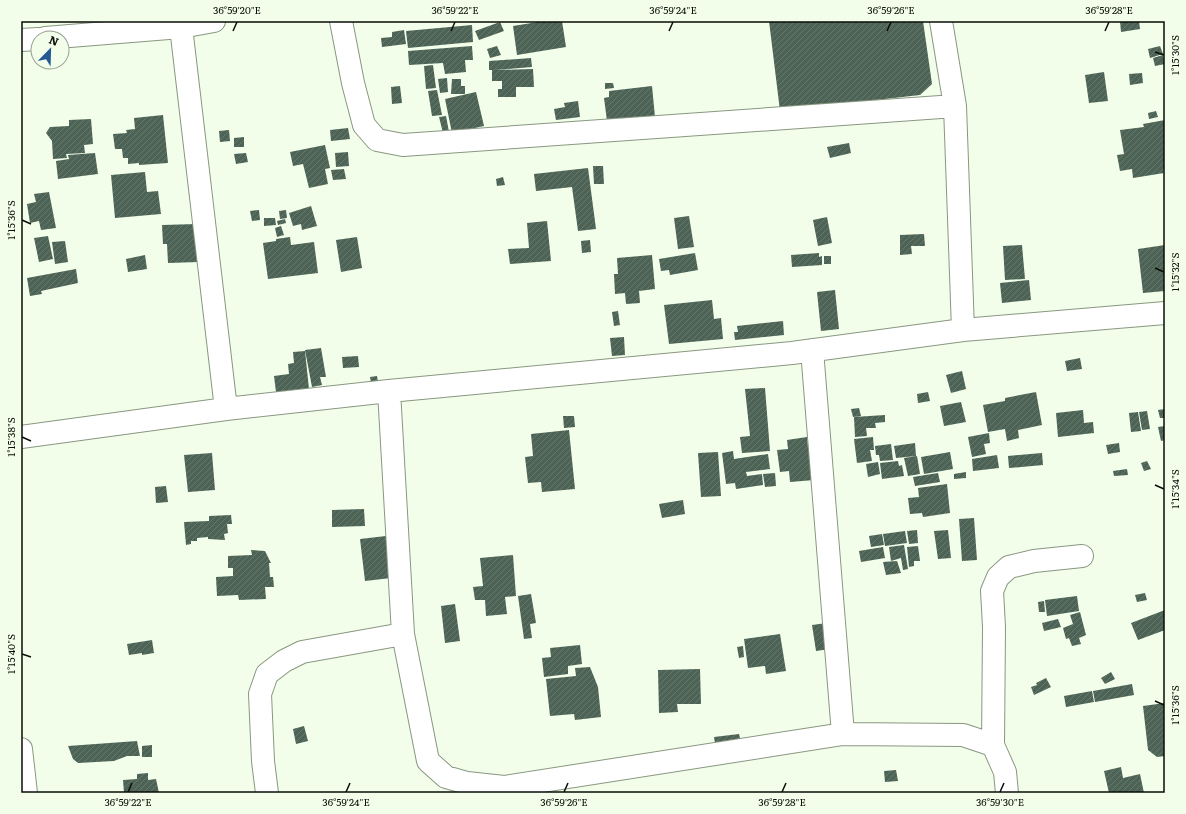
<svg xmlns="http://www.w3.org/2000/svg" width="1186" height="814" font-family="Literata,serif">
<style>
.building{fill:url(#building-hatch)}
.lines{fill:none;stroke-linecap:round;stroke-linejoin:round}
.minor-casing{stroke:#899780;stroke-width:24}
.minor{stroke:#fff;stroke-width:22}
.ticks{fill:none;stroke:#090d06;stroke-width:1.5}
.neatline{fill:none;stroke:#090d06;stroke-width:1.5}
.ticks-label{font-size:10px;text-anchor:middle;fill:#090d06}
</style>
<defs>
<pattern id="building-hatch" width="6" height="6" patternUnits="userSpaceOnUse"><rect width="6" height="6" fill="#4c6355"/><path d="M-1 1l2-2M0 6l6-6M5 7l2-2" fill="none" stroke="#66786d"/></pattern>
</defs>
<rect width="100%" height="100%" fill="#f2feea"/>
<!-- building -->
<path class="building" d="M544,21h18l4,26 -49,8 -4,-29z
M769,21h154l9,63 -12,11 -140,16z
M1120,21h19l1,8 -19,3z
M500,22l4,9 -25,9 -4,-9z
M472,25l1,17 -65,6 -2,-17z
M404,30l2,14 -24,3 -1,-9 11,-1v-5z
M472,46l1,14h-8l1,12 -21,2 -2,-11 -34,2 -1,-14z
M497,46l4,9 -11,3 -3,-9z
M1160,46l3,8 -13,4 -2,-9z
M1163,55l2,9 -10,2 -2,-8z
M531,58l1,9 -38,3 39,-1 1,18h-18v10h-18v-8h4v-8h-10v-11h-3v-9z
M433,65l3,23 -10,1 -2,-23z
M1104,72l4,29 -19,2 -4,-28z
M1142,73l1,10 -13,2 -1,-11z
M447,78l1,14 -8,1 -2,-14z
M452,79h9v7h4v8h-14z
M605,83h8l1,5 -9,1z
M400,86l2,17 -10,1 -1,-17z
M652,86l3,31 -48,4 -3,-23 5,-1v-6z
M437,90l5,25 -10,1 -4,-25z
M476,92l8,34 -32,7 -7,-34z
M578,101l2,16 -24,3 -2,-11 11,-2 -1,-4z
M1156,111l2,6 -9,2 -1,-6z
M163,115l5,48 -29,2v-2l-11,1v-6h-5l-1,-9h-7l-2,-15 14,-1 -1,-3 9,-1 -1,-11z
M446,116l3,16 -6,1 -4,-16z
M91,119l2,25 -9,1 1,8 -19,1 1,4 -14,1 -1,-18 -6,-8 4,-6 19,-1v-6z
M1165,120v50h-2l1,3 -31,5 -1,-9 -12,2 -3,-16 7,-1 -4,-24 24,-3 -1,-3z
M348,128l2,11 -19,2 -1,-11z
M229,130l1,11 -10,1 -1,-11z
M244,137v10h-10v-9z
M849,143l2,10 -21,5 -3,-11z
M325,145l5,23 -5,1 3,15 -19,4 -6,-24 -10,2 -3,-14z
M348,152l1,14 -13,1 -1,-14z
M95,153l3,21 -40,5 -2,-18 13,-2 -1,-4z
M246,153l2,9 -12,2 -2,-10z
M593,166h10l1,18h-10z
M588,168l8,61 -18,2 -6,-44 -36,4 -2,-17z
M344,169l2,10 -13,1 -2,-10z
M145,172l2,20 11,-1 3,23 -46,4 -4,-43z
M503,177l2,8 -8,1 -1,-7z
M49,192l7,36 -15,2 -2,-9 -9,2 -3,-19 9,-2 -2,-8z
M311,206l6,20 -15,4 -1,-6 -8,2 -4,-13z
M259,210l1,10 -8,1 -2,-10z
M286,210l1,8 -7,1 -1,-8z
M689,216l5,31 -16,2 -4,-31z
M827,217l5,26 -14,3 -5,-26z
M264,218h11l1,7 -12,1z
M285,219l1,4 -8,2 -1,-4z
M547,221l4,40 -41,3 -2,-15 21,-1 -2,-25z
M197,224l1,38 -30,1 -1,-19h-4l-1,-19z
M281,226l3,9 -7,2 -2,-9z
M924,234l1,12h-14l1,8 -12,1v-20z
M48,236l5,23 -14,3 -5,-24z
M290,237l1,8 23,-3 4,31 -50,6 -5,-36 13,-2v-2z
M357,237l5,31 -21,4 -5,-32z
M590,240l1,12 -9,1 -1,-12z
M65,241l3,21 -13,2 -3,-22z
M1022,245l3,34 -20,1 -2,-34z
M1165,245v46l-22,2 -5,-44z
M695,253l3,17 -28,5 -1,-5 -8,1 -2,-12z
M819,253v4l3,-1v9l-30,2 -1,-12z
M145,255l2,14 -19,3 -2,-13z
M652,255l3,34 -16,2 1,12 -14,1 -1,-11 -10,1 -1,-20h4l-1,-16z
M824,256h7v8h-7z
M76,269l2,14 -37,8 1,3 -12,2 -3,-18z
M1029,280l2,20 -29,3 -2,-20z
M835,290l4,39 -18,2 -4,-39z
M712,300l2,19 7,-1 2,21 -54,5 -5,-39z
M618,311l2,14 -6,1 -2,-14z
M783,321l1,14 -49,5 -1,-8h4l-1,-6z
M624,337l1,18 -13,1 -2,-18z
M321,348l5,29h-6l2,8 -10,2 -7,-37z
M305,351l4,38 -33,3 -2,-16 15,-2 -1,-10 6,-1 -1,-11z
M358,356l1,11 -16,1 -1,-11z
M1080,358l2,11 -15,2 -2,-10z
M962,371l4,18 -15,4 -5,-18z
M377,376l1,6 -7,1 -1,-6z
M765,388l5,63 -28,2 -2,-16 10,-1 -5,-47z
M928,392l2,9 -12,2 -1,-9z
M1036,392l6,33 -24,5 1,8 -12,3 -2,-12 -17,3 -5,-27 22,-4v-3z
M961,402l5,20 -22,4 -4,-20z
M859,408l2,8 -8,1 -2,-8z
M1165,409v9h-5l-2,-8z
M1083,410l1,13 9,-1 1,11 -36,4 -2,-24z
M1147,411l3,18 -8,1 -3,-18z
M1138,412l3,19 -10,1 -2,-19z
M885,415v7l-10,1 1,5h-10l1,8 -12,1 -1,-20z
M563,416h11l1,11 -11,1z
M1165,426v14l-4,1 -3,-14z
M569,430l6,59 -33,3 -1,-10 -13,1 -3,-26 8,-1 -2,-22z
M989,433l1,10 -6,1 2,10 -14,3 -4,-20z
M807,437l1,10 6,-1v34l-24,2 -1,-11 -9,1 -3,-22 11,-1 -1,-9z
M873,437l1,13h-4l2,11 -15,2 -3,-24z
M915,443l1,13 -20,2 -2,-12z
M1119,443l1,9 -12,2 -2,-9z
M891,444l2,16 -13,1 -1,-6h-3l-1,-9z
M733,451l1,8 34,-5 2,15 -24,3 1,4 15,-2 1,11 -27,4 -1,-6 -9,1 -4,-31z
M718,452l3,44 -20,1 -3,-44z
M950,452l3,17 -29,5 -3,-17z
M212,453l3,37 -27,2 -4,-37z
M1042,453l1,12 -34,3 -1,-12z
M997,455l2,13 -26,3 -1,-12z
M917,456l3,18 -12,2 -4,-18z
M898,461l1,5 3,-1 2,11 -22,3 -2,-16z
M1147,461l4,8 -7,2 -3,-8z
M878,462l2,12 -12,3 -2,-13z
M1127,469l1,6 -14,1 -1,-5z
M966,472v6l-12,1v-5z
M775,473l1,13 -11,1 -2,-13z
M938,473l2,9 -25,4 -2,-9z
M947,484l3,29 -27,4 -1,-4 -12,1 -2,-16 11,-1 -1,-9z
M166,486l2,16 -12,1 -1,-16z
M683,500l2,14 -23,4 -3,-14z
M364,509l1,17 -33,1v-17z
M231,515l1,9h-5l1,9 -4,1 1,6 -17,-1v-2l-11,1v3h-6v3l-5,1 -2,-23 25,-1v-5z
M974,518l3,42 -15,1 -3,-42z
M917,530l1,13 -9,1 -2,-13z
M948,530l3,28 -13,1 -4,-28z
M905,531l2,12 -22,3 -2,-12z
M882,534l2,11 -13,2 -2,-11z
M386,536l5,42 -26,3 -5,-42z
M904,545l4,24 -5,1 -2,-12 -10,3 -2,-14z
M918,546l2,15h-6v5l-5,1 -2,-20z
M883,547l2,11 -24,4 -2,-11z
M251,550l14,1 6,12h-2l1,14h3l1,10h-9l1,12 -27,1 -1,-5 -21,1 -1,-19 17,-1v-8h-5v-12l24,-1z
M513,555l3,41 -11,1 2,17 -21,2 -1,-16h-10l-2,-13 10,-1 -3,-28z
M897,561l4,12 -15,2 -3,-13z
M1145,593l2,7 -10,2 -2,-7z
M531,594l5,29 -6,1 2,14 -8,1 -6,-43z
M1077,596l2,15 -32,5 -2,-16z
M1044,601l1,11h-6l-1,-10z
M455,604l5,37 -15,2 -4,-37z
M1165,610v20l-27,10 -7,-17z
M1080,612l6,23 -7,3 2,6 -9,2 -3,-8 -3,1 -3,-11 10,-4 -3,-9z
M1058,619l3,8 -17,4 -2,-8z
M827,623l3,26 -14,2 -4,-26z
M780,634l6,37 -20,3 -1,-8 -17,2 -4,-29z
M152,640l2,13 -12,2v-2l-13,2 -2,-11z
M580,645l2,19 -14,2v8l-24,3 -2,-19 9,-1 -1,-9z
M743,646l1,11 -5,1 -2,-11z
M590,667l8,20 3,30 -26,3 -1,-6 -24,2 -4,-37 30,-3 -1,-8z
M700,669l1,35h-24l1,8 -19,1 -1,-43z
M1111,672l4,7 -10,5 -4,-6z
M1046,678l5,9 -17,8 -3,-8 6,-2 -1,-2z
M1132,684l2,11 -39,7 -2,-11z
M1092,691l2,11 -28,5 -2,-11z
M1165,703v53l-8,1 -9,-7 -5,-44z
M304,726l4,15 -12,3 -3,-15z
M739,734l3,12 -26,4 -2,-13z
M137,741l3,15h-13l-13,5 -36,2 -5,-4 -5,-13z
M152,745v12h-10v-11z
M1121,767l2,11 17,-4 4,19h-35l-5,-22z
M896,770l2,11 -13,1 -1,-11z
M148,773v7l8,-1 3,14h-35l-1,-13 14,-1v-5z"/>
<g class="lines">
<!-- minor casing -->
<g class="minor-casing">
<path id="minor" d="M341,21l12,62 11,42 13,15 26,5 552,-39
M941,21l14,85 8,224
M181,27l45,382
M45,38l136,-11 33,-6
M21,40l17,-1
M812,350l31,384
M389,391l14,243 25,127 18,16 21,6 37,4 339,-53 120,1 30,10 12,27 2,21
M21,437l205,-28 163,-18 403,-38 171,-23 202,-17
M993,745l1,-118 -2,-36 6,-14 11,-10 25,-6 48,-5
M21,749l5,44
M267,793l-4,-32 -3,-67 7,-20 17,-13 18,-9 101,-18"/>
</g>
<!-- minor -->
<use href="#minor" class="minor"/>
</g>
<!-- ticks -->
<path class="ticks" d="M233,31l4,-9M451,31l4,-9M669,31l4,-9M887,31l4,-9M1105,31l4,-9M1155,52l9,3M22,220l9,4M1155,268l9,4M22,437l9,4M1155,485l9,4M22,654l9,3M1155,701l9,4M128,792l4,-9M346,792l4,-9M564,792l4,-9M782,792l4,-9M1000,792l4,-9"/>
<!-- border -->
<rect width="1186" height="814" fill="none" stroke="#f2feea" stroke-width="44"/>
<!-- north arrow -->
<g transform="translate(50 50) rotate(23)"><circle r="19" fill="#f2feea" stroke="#959e8f"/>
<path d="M0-3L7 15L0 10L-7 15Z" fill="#255992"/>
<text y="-6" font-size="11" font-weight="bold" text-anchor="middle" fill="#090d06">N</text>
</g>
<rect x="22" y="22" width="1142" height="770" class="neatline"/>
<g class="ticks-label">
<text x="237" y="14">36°59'20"E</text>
<text x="455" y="14">36°59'22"E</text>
<text x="673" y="14">36°59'24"E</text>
<text x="891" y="14">36°59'26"E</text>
<text x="1109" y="14">36°59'28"E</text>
<text transform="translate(1175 55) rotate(-90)" y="4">1°15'30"S</text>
<text transform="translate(11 220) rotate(-90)" y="4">1°15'36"S</text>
<text transform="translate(1175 272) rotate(-90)" y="4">1°15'32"S</text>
<text transform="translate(11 437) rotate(-90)" y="4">1°15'38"S</text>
<text transform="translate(1175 489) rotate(-90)" y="4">1°15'34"S</text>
<text transform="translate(11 654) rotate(-90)" y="4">1°15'40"S</text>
<text transform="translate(1175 705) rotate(-90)" y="4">1°15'36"S</text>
<text x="128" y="806">36°59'22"E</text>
<text x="346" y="806">36°59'24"E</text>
<text x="564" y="806">36°59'26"E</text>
<text x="782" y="806">36°59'28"E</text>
<text x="1000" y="806">36°59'30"E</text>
</g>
</svg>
